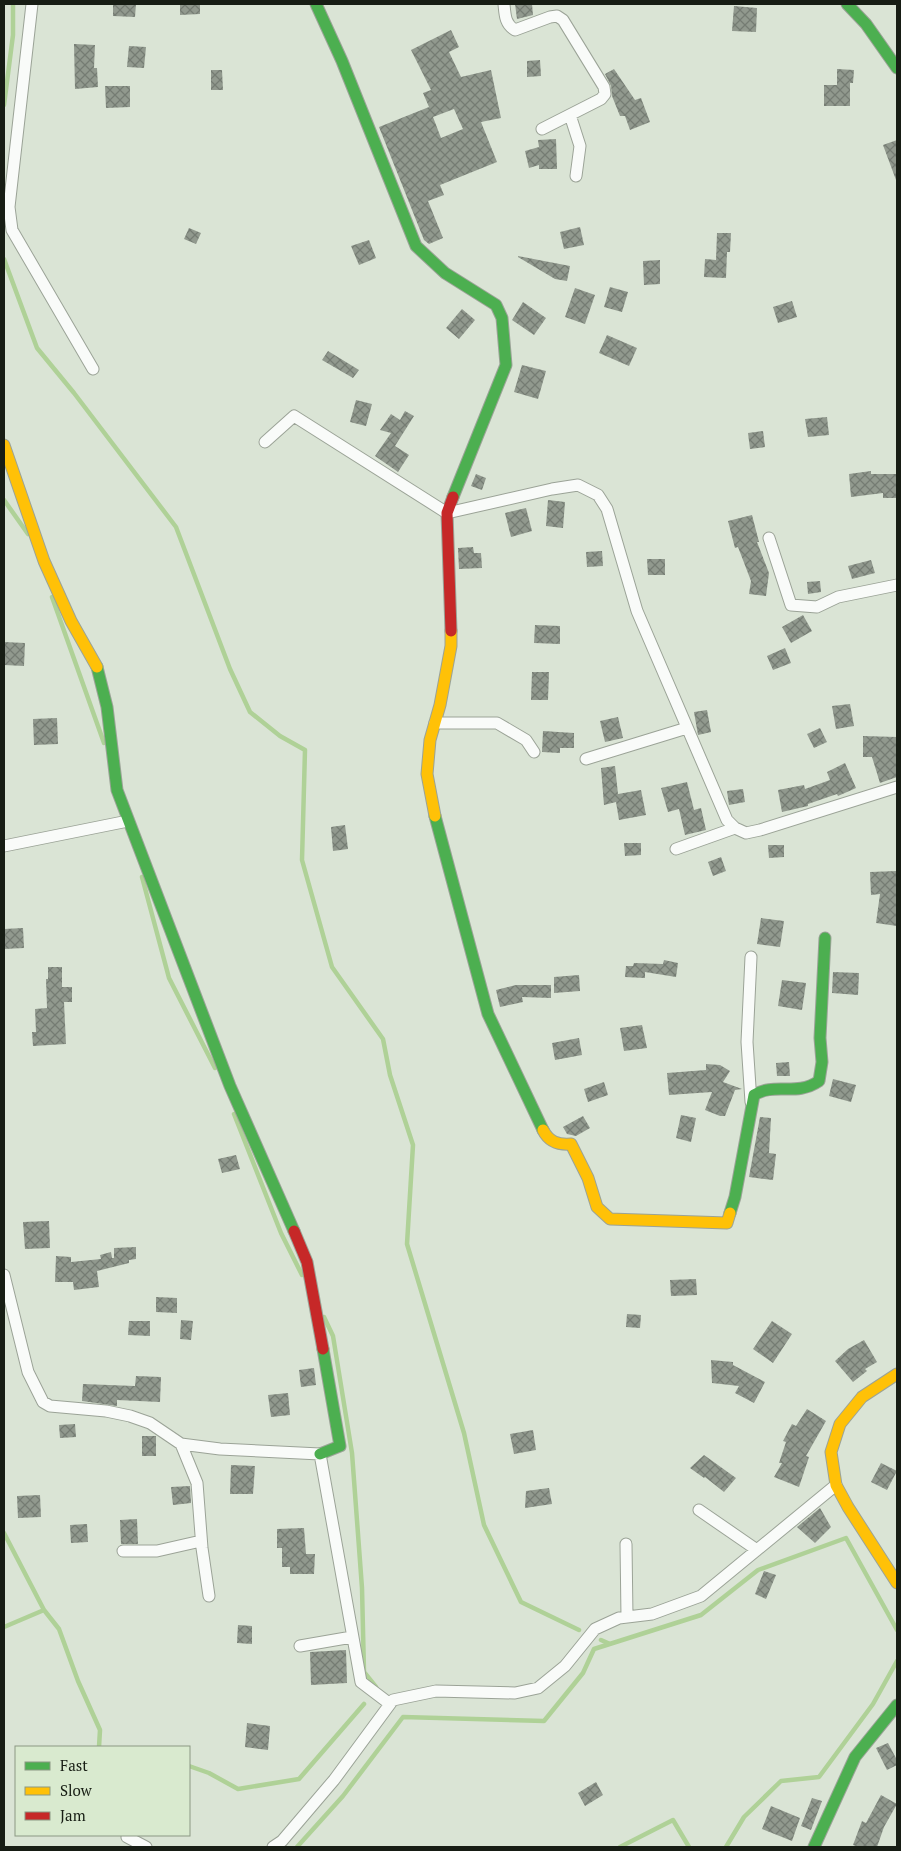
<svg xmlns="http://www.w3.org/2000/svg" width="901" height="1851" font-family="'PT Serif',serif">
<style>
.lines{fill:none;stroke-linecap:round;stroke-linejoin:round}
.stream{stroke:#afd197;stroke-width:4.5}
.building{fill:url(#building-cross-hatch);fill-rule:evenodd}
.street-casing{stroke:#9ba397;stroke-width:13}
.fast-casing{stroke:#9ba397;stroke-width:13}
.slow-casing{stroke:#9ba397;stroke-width:13}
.jam-casing{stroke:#9ba397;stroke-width:13}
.street{stroke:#f9fbf9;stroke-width:11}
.fast{stroke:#4caf50;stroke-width:11}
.slow{stroke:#ffc107;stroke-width:11}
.jam{stroke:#c62828;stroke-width:11}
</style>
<defs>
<pattern id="building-cross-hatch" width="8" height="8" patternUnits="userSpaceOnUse" patternTransform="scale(1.25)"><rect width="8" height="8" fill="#91998e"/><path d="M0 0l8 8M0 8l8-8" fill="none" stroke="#757c73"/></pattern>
</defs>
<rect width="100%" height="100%" fill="#dae4d5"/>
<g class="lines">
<!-- stream -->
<path class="stream" d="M4,105l9,-70v-31
M4,259l33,89 37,45 102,134 54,142 20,43 30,24 25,14 -3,110 30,107 51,72 7,36 23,70 -6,99 57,189 20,92 37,77 58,28
M4,500l24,34
M52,597l52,146
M142,877l27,101 46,90
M234,1114l47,119 21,42
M324,1317l9,19 19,117 10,135 2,84 12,15
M4,1533l40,77 -40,17
M44,1610l15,19 19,52 22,49 -1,17
M601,1640l9,4
M189,1766l20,7 29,16 61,-10 65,-75
M297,1847l46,-51 60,-79 141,4 39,-48 11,-24 107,-34 57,-45 88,-32 51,92
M620,1847l53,-27 16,27
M726,1847l18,-30 37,-36 38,-4 54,-73 24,-43"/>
</g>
<!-- building -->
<path class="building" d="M113,4h23l-1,13 -22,-1z
M180,4h20v10l-20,1z
M515,4h17l1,11 -16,4z
M734,6l23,2 -1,24 -24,-1z
M451,30l8,17 -10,5 12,25 30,-7 10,48 -20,4 16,40 -57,23 4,10 -16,6 15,37 -14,6 -5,-4 -45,-113 50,-20 -6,-14 8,-3 -20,-40zM454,109l9,20 -22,9 -8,-21z
M74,44l21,1 -1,23h3l1,19 -23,2z
M129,46l17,1 -2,21 -17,-1z
M540,60l1,16 -14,1v-16z
M614,69l21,31 6,-2 9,24 -20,8 -5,-14h-5l-8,-20 -1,-10 -6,-12z
M837,69l17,1 -1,13h-3v23h-26v-21h13z
M211,70h11l1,20h-12z
M105,86h25v21l-24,1z
M556,139l1,30h-18v-4l-10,3 -4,-17 14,-4 -1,-7z
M897,140v39l-1,1 -13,-35z
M580,227l4,18 -20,4 -4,-17z
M189,228l12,5 -5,11 -12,-5z
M717,233h14l-1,19h-3l-1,26 -22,-1 1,-18 11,1z
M369,240l7,18 -17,7 -8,-19z
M518,256l52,10 -3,15 -12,-2 -37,-22z
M660,260v24l-16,1 -1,-24z
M610,287l18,5 -6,20 -18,-5z
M575,288l20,7 -10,29 -20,-7z
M792,301l5,16 -19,6 -5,-16z
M523,302l23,16 -12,17 -22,-15z
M462,309l13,11 -16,19 -13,-11z
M607,335l30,13 -8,18 -30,-13z
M328,351l31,19 -6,8 -31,-18z
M522,365l24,6 -8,28 -24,-7z
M356,400l16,4 -6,22 -16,-4z
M405,411l9,5 -19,30 14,9 -11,17 -23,-16 16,-23 -11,-3 11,-16 9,6z
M827,417l2,18 -21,2 -3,-18z
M763,431l2,16 -15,2 -2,-16z
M871,471v3h26v24h-14v-5l-32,4 -2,-23z
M476,474l10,4 -4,12 -11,-4z
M548,500l17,2 -2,26 -17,-2z
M526,508l6,23 -21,6 -6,-24z
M752,515l7,27h-2l12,31 -3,23 -17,-2 2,-13 -13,-34 -3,1 -7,-27z
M473,547l1,6h7l1,15 -23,1 -1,-21z
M602,551l1,15 -16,1 -1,-15z
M647,559h18v16h-17z
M871,560l4,13 -23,6 -4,-13z
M820,581l1,11 -13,2 -1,-12z
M803,615l9,16 -21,12 -9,-16z
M535,625l25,1v18l-26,-1z
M4,642l21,1 -1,23 -20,-1z
M785,648l6,15 -18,7 -6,-14z
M532,672h17l-1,28h-17z
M850,704l4,22 -18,3 -4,-23z
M707,710l4,22 -13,3 -4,-23z
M618,717l5,21 -18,4 -5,-21z
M57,718l1,26 -24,1 -1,-26z
M820,728l7,14 -13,6 -7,-14z
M543,731l31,2v15h-14v5l-18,-1z
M863,736l34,1v40l-17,6 -8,-26h-9z
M845,763l11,25 -18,8 -1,-2 -29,10v2l-26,6 -4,-22 26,-5 1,4 25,-9 -3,-8z
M615,766l3,28 23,-4 5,25 -27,5 -3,-18 -12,3 -3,-37z
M687,782l7,28 7,-2 5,22 -21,5 -6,-26 -11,3 -7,-24z
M743,789l2,13 -16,3 -2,-14z
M345,825l3,24 -15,2 -2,-24z
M624,843h17v12l-16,1z
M768,845h16v12l-15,1z
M721,857l5,14 -13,5 -5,-14z
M897,871v55l-21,-3 4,-29 -9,1 -1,-23z
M761,918l23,3 -4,26 -23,-3z
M23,928l1,20 -20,1v-20z
M664,960l14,3 -2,14 -31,-5v6l-20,-1 1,-11h7l1,-3 29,1z
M48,967h14v20h10v15h-8l2,42 -33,2 -1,-14h4l-1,-23 12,-1 -1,-29h2z
M833,972l26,1 -1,22 -26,-2z
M579,975l1,16 -26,2v-16z
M782,980l24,3 -4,27 -24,-4z
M516,985h35v13l-29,-1 1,5 -23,5 -4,-17z
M642,1025l5,23 -23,3 -4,-23z
M579,1038l3,17 -27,5 -3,-17z
M789,1062l1,14h-13l-1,-13z
M706,1064l14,1 10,6 -7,11 19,7 -7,1 -10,26h-5l-15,-6 7,-18 -43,3 -2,-22 39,-3z
M833,1079l23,6 -5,17 -22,-6z
M604,1082l4,13 -20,7 -4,-13z
M681,1115l15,3 -5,24 -15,-4z
M583,1116l7,12 -14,8 -9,-2 -4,-7z
M760,1117l11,1 -2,35 7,1 -3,26 -24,-3z
M236,1155l4,14 -18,4 -4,-14z
M49,1221l1,27 -25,1 -2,-27z
M136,1247v12l-7,1v3l-32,8 2,16 -25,3 -1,-8h-18l1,-26 15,1v5l30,-3 -1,-4 11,-3 1,6h2v-10z
M696,1279l1,16 -26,1 -1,-16z
M156,1297l21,1v15l-21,-1z
M627,1314l14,1 -1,13 -14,-1z
M181,1320l12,1 -2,19 -11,-1z
M129,1321h21v15l-22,-1z
M772,1321l20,13 -19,29 -20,-14z
M864,1340l13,22 -12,7 2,2 -14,11 -18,-21 13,-12z
M711,1360l22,2v3l32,17 -11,21 -19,-10 4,-7 -27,-3z
M314,1368l2,17 -15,2 -2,-17z
M136,1376l25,1 -1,25 -43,-2v6l-35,-5 1,-17 52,2z
M288,1393l2,22 -19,2 -3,-22z
M807,1409l19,12 -20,35 3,1 -10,30 -25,-10 8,-14h-3l7,-21 -3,-1 9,-17 4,2z
M75,1424l1,13 -16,1 -1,-13z
M533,1430l3,20 -22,4 -4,-20z
M142,1436h14v20h-14z
M704,1455l32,23 -12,14 -19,-15 -1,1 -14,-10z
M881,1463l16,8 -10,19 -16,-8z
M231,1465l24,1 -2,28h-23z
M190,1486l1,17 -18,2 -2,-18z
M549,1488l3,16 -27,4 1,-17z
M40,1495l1,22 -23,1 -1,-22z
M820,1508l11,19 -16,16 -18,-16z
M137,1519l1,25h-17l-1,-24z
M87,1524l1,18 -17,1 -1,-18z
M304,1528l2,26h9l-1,20h-24v-7h-8v-19h-5v-19z
M764,1571l12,4 -10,24 -11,-5z
M238,1625l14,1v18l-15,-1z
M346,1650l1,33 -36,2 -1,-33z
M247,1723l23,3 -2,24 -23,-3z
M888,1743l9,17v5l-10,5 -11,-22z
M596,1782l7,13 -18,11 -7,-13z
M881,1795l16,9 -13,23 -7,20h-18l-6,-2 9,-24 4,2z
M812,1798l10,3 -11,29 -10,-4z
M771,1806l29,12 -8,23 -30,-12z"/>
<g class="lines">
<!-- street casing -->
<g class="street-casing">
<path id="street" d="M32,4l-23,203 3,23 81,139
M504,4c1,11 1,20 11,26l35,-13 7,-1 6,4 41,67 1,7 -4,5 -59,30
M570,115l10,31 -4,30
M265,442l29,-26 153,97 105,-24 26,-4 20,10 9,14 30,102 90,209 8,8 11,5 14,-3 137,-43
M769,538l22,67 26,2 21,-10 59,-12
M435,723h62l29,17 8,12
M586,759l101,-31
M4,846l124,-25
M676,849l59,-21
M751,957l-4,85 4,60
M4,1275l24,97 15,30 7,4 56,5 24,5 20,7 31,21 39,5 100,5 41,228 29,22
M181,1444l16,39 5,65 7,48
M699,1510l58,40
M626,1544l1,73
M123,1551h34l44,-10
M300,1646l52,-9
M127,1837l19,10
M273,1847l9,-6 52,-61 59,-80 43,-9 79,2 23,-5 27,-22 30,-37 24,-11 33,-4 49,-18 135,-111"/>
</g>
<!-- fast casing -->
<g class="fast-casing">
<path id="fast" d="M316,4l26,57 74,185 29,27 51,32 6,13 4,47 -53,132
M847,4l19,20 31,44
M97,667l10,40 10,83 113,296 64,145
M435,816l53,198 55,116
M730,1213l5,-16 19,-102c21,-13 42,2 65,-14l3,-19 -2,-24 5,-100
M320,1454l20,-8 -17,-97
M814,1847l41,-90 42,-52"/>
</g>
<!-- slow casing -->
<g class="slow-casing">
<path id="slow" d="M4,445l40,116 27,60 26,46
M435,816l-8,-42 3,-34 10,-35 11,-59v-15
M543,1130c6,12 15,15 28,14l17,34 9,29 13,12 117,4 3,-10
M897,1374l-35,23 -22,27 -9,28 5,33 12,22 49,76"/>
</g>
<!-- jam casing -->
<g class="jam-casing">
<path id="jam" d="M451,631l-4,-118 6,-16
M294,1231l13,31 16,87"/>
</g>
<!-- street -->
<use href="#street" class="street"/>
<!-- fast -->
<use href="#fast" class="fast"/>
<!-- slow -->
<use href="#slow" class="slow"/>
<!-- jam -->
<use href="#jam" class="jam"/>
</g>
<!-- border -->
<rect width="901" height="1851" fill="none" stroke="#171d14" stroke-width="10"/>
<!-- legend -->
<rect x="15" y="1746" width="175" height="90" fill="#d9eacf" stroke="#8b9884"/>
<rect x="25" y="1762" width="25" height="8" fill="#4caf50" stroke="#8b9884"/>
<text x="60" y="1771" font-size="15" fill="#171d14">Fast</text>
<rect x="25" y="1787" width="25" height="8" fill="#ffc107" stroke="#8b9884"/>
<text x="60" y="1796" font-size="15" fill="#171d14">Slow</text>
<rect x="25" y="1812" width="25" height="8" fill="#c62828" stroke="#8b9884"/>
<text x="60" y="1821" font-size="15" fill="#171d14">Jam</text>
</svg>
